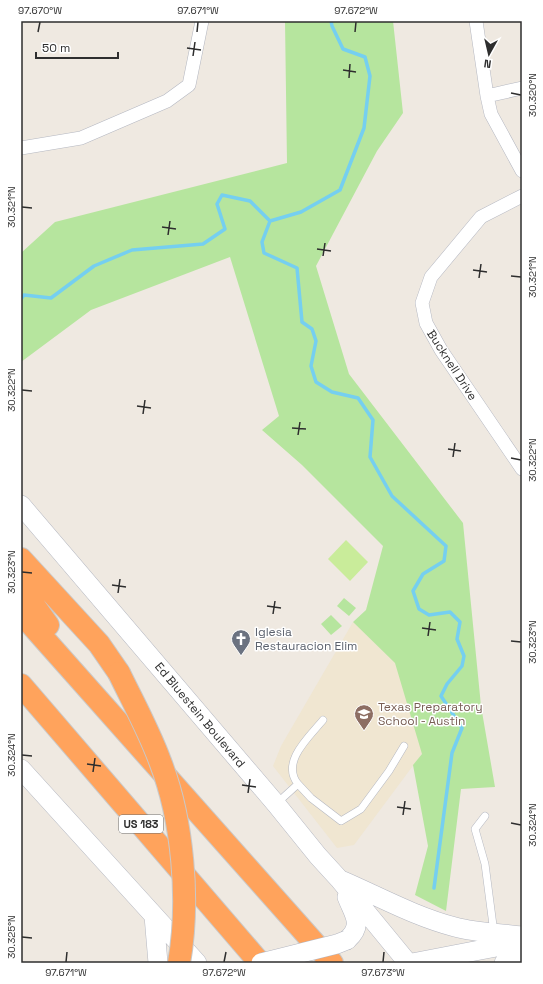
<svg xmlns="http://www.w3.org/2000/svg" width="543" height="984" font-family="'Space Grotesk',sans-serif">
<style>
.education{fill:#f0e6d1}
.green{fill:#b6e59e}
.pitch{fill:#c9ec9a}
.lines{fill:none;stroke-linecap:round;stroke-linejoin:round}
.stream{stroke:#75cff0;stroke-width:3.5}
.lane-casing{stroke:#b4b7c1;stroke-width:8}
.street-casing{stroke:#b4b7c1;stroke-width:14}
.secondary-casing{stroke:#b4b7c1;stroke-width:20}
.highway-casing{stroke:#c9c9c9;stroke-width:24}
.lane{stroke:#fff;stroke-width:7}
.street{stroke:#fff;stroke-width:13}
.secondary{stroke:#fff;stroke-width:19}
.highway{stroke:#ffa35c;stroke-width:22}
.secondary-bridge-casing{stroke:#b4b7c1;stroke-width:20;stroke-linecap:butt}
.highway-bridge-casing{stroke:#c9c9c9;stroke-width:24;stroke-linecap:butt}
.secondary-bridge{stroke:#fff;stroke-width:19}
.highway-bridge{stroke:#ffa35c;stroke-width:22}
.ticks{fill:none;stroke:#2e2e2e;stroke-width:1.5}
.labels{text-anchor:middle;stroke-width:3;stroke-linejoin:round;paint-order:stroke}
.shield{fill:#fff;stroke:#6d6d6d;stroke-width:1}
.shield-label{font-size:11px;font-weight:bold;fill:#2e2e2e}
.street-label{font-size:12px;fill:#2e2e2e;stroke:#fff}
.worship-label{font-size:12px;fill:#5b616d;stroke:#fff;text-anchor:start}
.education-label{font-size:12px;fill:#785e54;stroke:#fff;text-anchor:start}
.neatline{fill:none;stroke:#2e2e2e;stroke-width:1.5}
.ticks-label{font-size:10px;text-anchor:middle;fill:#2e2e2e}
</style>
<rect width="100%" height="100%" fill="#efe9e1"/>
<!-- education -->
<path class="education" d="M353,622l97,94 -96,129 -17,3 -64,-82 8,-20z"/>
<!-- green -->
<path class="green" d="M285,21h108l10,92 -26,38 -61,115 33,108 114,149 18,183 14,81 -34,2 -15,122 -31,-16 13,-49 -15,-81 9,-11 -27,-91 -42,-41 13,-12 17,-64 -81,-81 -40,-35 17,-14 -49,-159 -139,53 -70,52v-109l34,-31 232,-59z
M344,598l12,10 -7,8 -12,-10z
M331,615l11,11 -11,9 -10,-11z"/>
<!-- pitch -->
<path class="pitch" d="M346,540l22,22 -18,19 -22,-22z"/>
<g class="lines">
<!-- stream -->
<path class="stream" d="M270,221l-8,21 2,11 33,15 5,54 10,7 4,12 -5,25 5,16 16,10 26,6 15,22 -3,37 22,39 54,50 -2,15 -21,13 -10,17 6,18 10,6 21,-3 10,10 -3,17 7,17 -2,10 -15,18 -6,12 21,32 -10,25 -18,135
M21,299l3,-4 27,3 43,-32 38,-16 71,-6 22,-15 -8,-25 5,-9 28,6 20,20 31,-9 39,-22 24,-62 6,-52 -5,-19 -22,-8 -11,-23 -1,-5"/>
<!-- lane casing -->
<g class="lane-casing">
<path id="lane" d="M298,784c-18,-22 12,-48 25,-64
M276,804l22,-20 13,14 30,23 20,-12 28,-38 15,-25
M485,816l-10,13 10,35 9,69"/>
</g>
<!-- street casing -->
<g class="street-casing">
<path id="street" d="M476,21l11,75 4,18 31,57
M487,96l35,-8
M21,148l60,-10 86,-37 22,-16 13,-64
M522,196l-41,21 -50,60 -9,26 4,20 15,27 81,119"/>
</g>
<!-- secondary casing -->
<g class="secondary-casing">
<path id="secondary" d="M21,505l255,299 42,52 21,23 69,84
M21,769l176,194
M343,881c37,16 73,36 112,46 22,6 45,6 67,9
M347,897c7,18 17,28 0,43
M154,916l4,47
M412,963l110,-21
M504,963l18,-13"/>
</g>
<!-- highway casing -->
<g class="highway-casing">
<path id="highway" d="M21,559l78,85 20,29
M21,587l27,38
M21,613l311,350
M21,685l239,278"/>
</g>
<!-- lane -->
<use href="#lane" class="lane"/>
<!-- street -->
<use href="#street" class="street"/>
<!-- secondary -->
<use href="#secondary" class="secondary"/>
<!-- highway -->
<use href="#highway" class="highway"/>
<!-- secondary-bridge casing -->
<g class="secondary-bridge-casing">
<path id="secondary-bridge" d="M261,963l76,-19 10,-4"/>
</g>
<!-- highway-bridge casing -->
<g class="highway-bridge-casing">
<path id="highway-bridge" d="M119,673c14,29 30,58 41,88 23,59 30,140 19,202"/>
</g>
<!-- secondary-bridge -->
<use href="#secondary-bridge" class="secondary-bridge"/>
<!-- highway-bridge -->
<use href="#highway-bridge" class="highway-bridge"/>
</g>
<!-- ticks -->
<path class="ticks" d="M38,32l2,-10M197,32l1,-10M355,32l1,-10M187,48l14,2M193,56l2,-14M343,70l13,2M349,78l1,-14M511,93l10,2M22,207l10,1M162,227l14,2M168,235l2,-14M317,249l14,2M323,256l2,-13M473,270l14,2M511,276l10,1M479,278l2,-14M22,390l10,1M137,406l14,2M143,414l2,-14M292,428l14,1M298,435l2,-13M448,449l13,2M453,457l2,-14M511,458l10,2M22,572l10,1M112,585l14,2M118,593l2,-14M267,606l14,2M273,614l2,-13M422,628l14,2M428,636l2,-14M511,641l10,1M22,755l10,1M87,764l14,2M93,772l2,-14M242,785l14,2M248,793l2,-14M397,807l14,2M403,815l2,-14M511,823l10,2M22,937l10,1M66,962l1,-10M224,962l2,-10M383,962l1,-10"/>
<!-- icons -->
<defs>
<g id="church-pin" transform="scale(1)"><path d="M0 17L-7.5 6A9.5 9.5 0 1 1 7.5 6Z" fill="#6b7280" stroke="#fff"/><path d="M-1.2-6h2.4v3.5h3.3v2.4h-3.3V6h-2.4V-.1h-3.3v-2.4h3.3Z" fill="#fff"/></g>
<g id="school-pin" transform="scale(1)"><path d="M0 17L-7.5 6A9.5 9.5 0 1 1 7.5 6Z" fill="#8d6e63" stroke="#fff"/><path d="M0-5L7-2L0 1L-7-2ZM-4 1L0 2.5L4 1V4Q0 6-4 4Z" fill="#fff"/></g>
</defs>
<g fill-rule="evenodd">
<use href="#church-pin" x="241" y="639"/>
<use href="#school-pin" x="364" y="714"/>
</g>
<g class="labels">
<!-- shield labels -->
<rect class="shield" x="119" y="815" width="44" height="18" rx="3"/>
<g class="shield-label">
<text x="141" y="828">US 183</text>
</g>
<!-- street labels -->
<g class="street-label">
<text transform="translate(452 365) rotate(57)" y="4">Bucknell Drive</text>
<text transform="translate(200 715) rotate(50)" y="4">Ed Bluestein Boulevard</text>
</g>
<!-- worship labels -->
<g class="worship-label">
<text x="255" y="636">Iglesia<tspan x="255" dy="14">Restauracion Elim</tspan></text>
</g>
<!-- education labels -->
<g class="education-label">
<text x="378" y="711">Texas Preparatory<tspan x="378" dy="14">School - Austin</tspan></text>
</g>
</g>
<!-- border -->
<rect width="543" height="984" fill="none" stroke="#ffffff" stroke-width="44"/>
<!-- north arrow -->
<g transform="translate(489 54) rotate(188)" stroke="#ffffff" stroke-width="3" paint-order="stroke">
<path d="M0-3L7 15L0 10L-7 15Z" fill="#2e2e2e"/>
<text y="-6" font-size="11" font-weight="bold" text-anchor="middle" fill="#2e2e2e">N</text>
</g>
<!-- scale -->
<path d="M36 52v6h82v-6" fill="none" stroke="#2e2e2e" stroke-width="2"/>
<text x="42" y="52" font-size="12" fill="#2e2e2e" stroke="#ffffff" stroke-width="3" paint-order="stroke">50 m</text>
<rect x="22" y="22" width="499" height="940" class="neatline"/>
<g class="ticks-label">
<text x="40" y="14">97.670°W</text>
<text x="198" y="14">97.671°W</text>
<text x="356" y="14">97.672°W</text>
<text transform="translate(532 95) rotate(-90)" y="4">30.320°N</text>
<text transform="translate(11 207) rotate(-90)" y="4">30.321°N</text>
<text transform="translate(532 277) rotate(-90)" y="4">30.321°N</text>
<text transform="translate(11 390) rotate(-90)" y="4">30.322°N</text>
<text transform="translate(532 460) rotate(-90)" y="4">30.322°N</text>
<text transform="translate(11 572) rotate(-90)" y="4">30.323°N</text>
<text transform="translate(532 642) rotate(-90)" y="4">30.323°N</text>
<text transform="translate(11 755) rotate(-90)" y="4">30.324°N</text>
<text transform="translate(532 825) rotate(-90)" y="4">30.324°N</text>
<text transform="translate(11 937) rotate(-90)" y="4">30.325°N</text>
<text x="66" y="976">97.671°W</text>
<text x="224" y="976">97.672°W</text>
<text x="383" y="976">97.673°W</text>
</g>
</svg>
